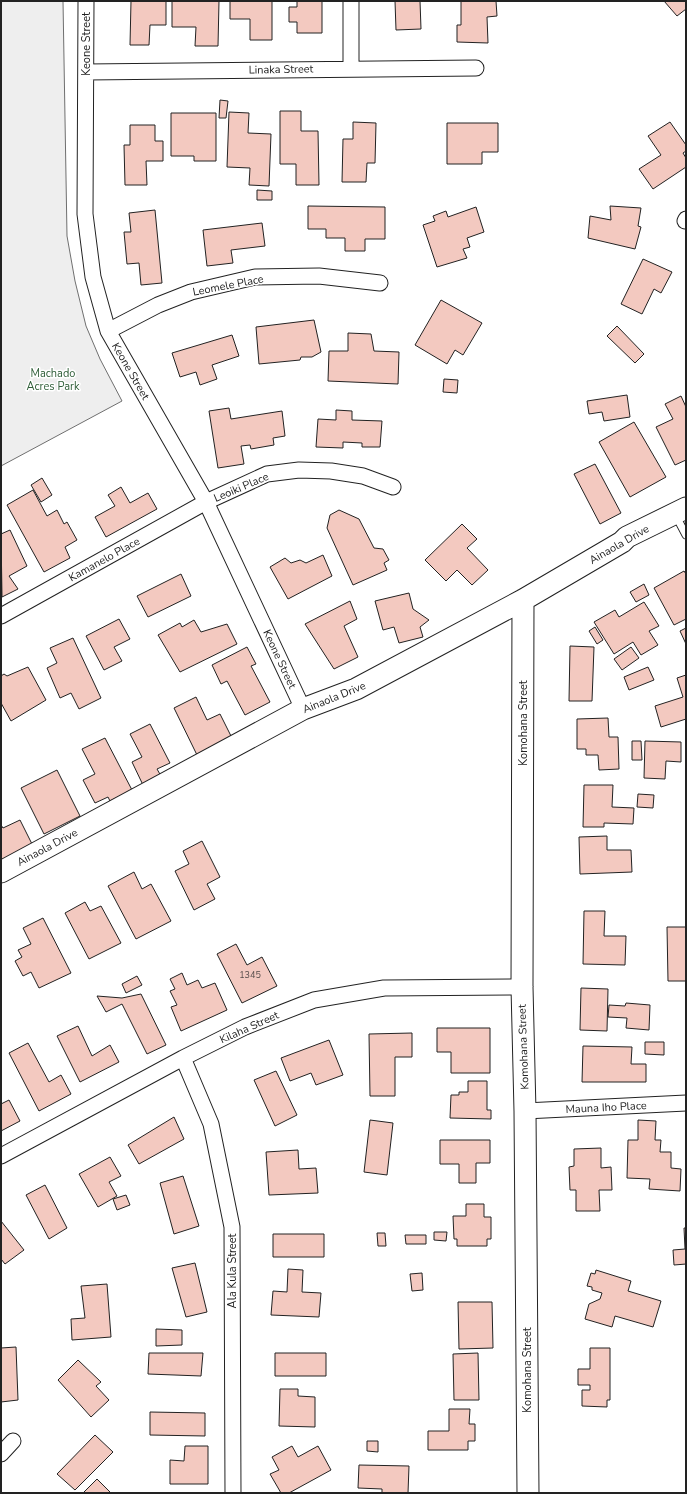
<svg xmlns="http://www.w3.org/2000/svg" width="687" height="1494" font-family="'Nunito Sans',sans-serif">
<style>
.green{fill:#eee;stroke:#6f6f6f}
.building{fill:#f3c9c0;stroke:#222}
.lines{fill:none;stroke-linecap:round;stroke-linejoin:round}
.lane-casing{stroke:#222;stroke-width:9}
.street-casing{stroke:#222;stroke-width:17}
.secondary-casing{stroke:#222;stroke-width:23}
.lane{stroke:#fff;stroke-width:7}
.street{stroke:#fff;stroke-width:15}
.secondary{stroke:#fff;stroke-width:21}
.labels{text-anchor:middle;stroke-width:3;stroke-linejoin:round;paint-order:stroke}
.number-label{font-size:9px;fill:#564c4a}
.street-label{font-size:11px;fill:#222;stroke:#fff}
.park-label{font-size:11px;fill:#2f5e38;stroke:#fff}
</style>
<rect width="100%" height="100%" fill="#fff"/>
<!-- green -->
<path class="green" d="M1,1h62l4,235 8,45 11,45 14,33 22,42 -121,65z"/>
<!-- building -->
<path class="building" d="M131,1h35v24h-16l-1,20h-19z
M172,1h47l-1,45h-23l1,-19h-24z
M230,1h42v39h-22v-21h-20z
M297,1h25v32h-25v-11h-8v-15h8z
M395,1h25l1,28 -25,1z
M461,1h35l1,15 -10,1 1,26 -31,-1v-17h4z
M664,1h22v8l-9,7z
M220,100l8,1 -2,17h-7z
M280,111h21v20h17l1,54h-23v-21h-16z
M229,112l20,1 -1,20 23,1 -2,52 -20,-1 1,-17 -23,-1z
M171,113h45v48h-22v-5h-23z
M353,122l23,1 -1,40h-8l-1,19h-24l1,-43h10z
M670,122l16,23v6l-3,2 3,5v9l-33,22 -14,-20 22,-14 -13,-19z
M447,123h51v29h-16v12h-35z
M130,125h25v16h8v20h-17l1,24h-22l-1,-40h6z
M257,190l15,1v9h-15z
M308,206l77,1v32h-20v12h-20v-13h-19v-9h-18z
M610,206l31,2 -3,18 3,1 -6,22 -47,-11 2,-22 21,4z
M476,207l8,25 -17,6 3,9 -7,2 4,9 -30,9 -14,-42 12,-4 -2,-5 13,-5 2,6z
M155,210l7,73 -21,2 -2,-22 -12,1 -3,-32h7l-2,-19z
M262,223l3,23 -34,4 2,13 -26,3 -4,-36z
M643,259l29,13 -11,21 -7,-4 -12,25 -21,-10z
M441,300l41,23 -19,32 -8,-5 -8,14 -32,-19z
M314,320l7,32 -9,5h-11l-1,3 -41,4 -3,-37z
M617,326l27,28 -9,9 -28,-27z
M348,333l23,1 3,17 25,1 -1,32 -70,-3 1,-30h19z
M232,335l7,21 -27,9 5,14 -17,6 -4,-13 -16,5 -8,-24z
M444,379l14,1 -1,13 -14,-1z
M627,395l3,22 -26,4 -2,-9 -13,2 -2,-13z
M681,396l5,11v53l-11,5 -19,-38 17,-8 -8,-15z
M229,408l2,11 51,-8 3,25 -12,2 1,7 -23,4 -1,-4 -9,1 3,18 -26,4 -9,-57z
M336,410l16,1v9l30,1 -2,26h-18v-4l-19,-1v6l-27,-1 2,-28 18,1z
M634,422l32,55 -36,20 -31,-55z
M595,464l26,49 -21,11 -26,-50z
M42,478l10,17 -11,7 -10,-17z
M121,487l9,16 18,-10 9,16 -51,28 -11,-20 20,-11 -7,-11z
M33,490l14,26 10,-6 7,14 3,-2 10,18 -12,7 5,11 -26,14 -37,-67z
M339,510l20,9 15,29 9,1 6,11 -5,3 3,7 -34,15 -26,-57 3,-13z
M462,524l15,15 -10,9 21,22 -16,15 -15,-15 -11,11 -21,-21z
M10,530l17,36 -18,10 9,13 -16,8 -1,-63z
M323,555l9,21 -44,23 -18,-32 15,-9 6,5 9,-3 6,3z
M684,571l2,3v45l-12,6 -20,-37z
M181,574l10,22 -43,21 -11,-21z
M644,584l5,11 -13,7 -6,-10z
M409,593l4,16 16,11 -9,7 3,10 -24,6 -5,-16 -11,3 -8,-29z
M350,601l7,18 -13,7 14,31 -24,12 -29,-45z
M644,602l15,24 -10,5 9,14 -17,10 -8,-13 -19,12 -20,-32 21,-12 4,7z
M119,619l11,20 -16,8 8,14 -18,9 -18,-34z
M194,620l7,12 26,-8 10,20 -57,28 -22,-37 22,-12 2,4z
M595,627l8,13 -6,4 -8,-13z
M686,628v16l-6,-13z
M73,638l28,60 -22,11 -8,-16 -11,5 -13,-30 10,-5 -7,-15z
M570,646l24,1 -2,54h-23z
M247,647l9,17 -5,2 19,36 -25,13 -18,-34 -6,3 -9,-19z
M631,647l8,11 -17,12 -8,-11z
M28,667l18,33 -35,21 -10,-18v-27l3,-2 3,2z
M648,667l6,13 -25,10 -5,-13z
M686,675v44l-25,8 -6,-21 28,-9 -6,-19z
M196,697l11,23 13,-6 12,24 -35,17 -23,-47z
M608,718l1,19h9l1,32 -20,1 -1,-15h-12v-6h-9v-30z
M150,724l20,39 -13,6 4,7 -18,9 -11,-23 10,-5 -12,-23z
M105,738l27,52 -22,11 -2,-4 -13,6 -12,-23 12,-6 -13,-25z
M632,741h9l1,19h-10z
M645,741l36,1v20l-15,-1 -1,18 -21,-1z
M57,770l23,46 -36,18 -23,-46z
M584,785h29l-1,22 22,1 -1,16 -29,-1v4h-21z
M638,794l16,1 -1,13 -16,-1z
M20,820l13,26 -32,16v-37l2,3z
M607,836v14h24l1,22 -52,2 -1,-37z
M202,841l18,36 -13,7 8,15 -21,11 -19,-39 14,-7 -6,-13z
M134,872l8,17 9,-5 20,37 -35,18 -28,-53z
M85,902l5,9 11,-5 20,37 -32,16 -24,-46z
M584,911h21l-1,25h22l-1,29 -42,-1z
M43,918l28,55 -32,15 -8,-16 -8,4 -8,-15 7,-4 -4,-7 13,-6 -8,-16z
M667,927h19v54h-18z
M236,944l11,21 15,-8 15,29 -35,17 -25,-49z
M182,973l5,12 11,-5 4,8 13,-5 12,27 -46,21 -10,-24 6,-2 -7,-14 5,-2 -5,-10z
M137,976l5,9 -16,8 -4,-9z
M581,988l27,1 -1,42 -27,-1z
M141,994l25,51 -19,9 -25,-50 -16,8 -9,-16 25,2z
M626,1003l24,2 -1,25 -23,-2 1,-10 -19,-1 1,-12 16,1z
M78,1026l14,30 18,-11 9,17 -39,20 -23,-46z
M437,1028h53v45h-39v-21h-14z
M412,1033v24h-17v39h-25l-1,-62z
M329,1040l14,35 -27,10 -5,-12 -21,8 -9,-23z
M645,1042h19v13l-19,-1z
M28,1043l21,39 12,-7 10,19 -32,17 -30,-58z
M583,1046l49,1 -1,17h15v18h-64z
M276,1071l21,44 -22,11 -21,-46z
M468,1081h19v29h4v9l-41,-1 1,-23h8v-3h9z
M9,1100l11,21 -19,10v-27z
M174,1117l10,22 -45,25 -11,-19z
M370,1120l23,3 -6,52 -23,-3z
M638,1120l18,1 -1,19h6l-1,12h11v16l10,1 -1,22 -31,-2 1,-10 -23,-1 1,-38h10z
M440,1140h50v23h-14v20h-17v-19h-19z
M601,1148v20l10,-1 1,23h-13l1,21h-24v-21h-6l-1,-23 5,-1v-17z
M298,1150l1,19 17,-1 2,25 -49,2 -3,-43z
M110,1157l11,19 -12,6 8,14 -19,11 -19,-33z
M183,1176l16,50 -25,8 -14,-51z
M45,1185l22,43 -18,11 -23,-44z
M126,1195l4,10 -13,5 -4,-11z
M466,1204h18v13h7v22h-4v7h-30v-7h-3l-1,-23h13z
M1,1221l23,29 -19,14 -4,-5z
M684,1228h2v36l-12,1 -1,-15 12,-1z
M434,1232h13l-1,9 -12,-1z
M377,1233h8l1,13h-8z
M273,1234h51v23h-51z
M405,1235h21v9h-20z
M195,1263l12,49 -21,5 -14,-49z
M288,1269l15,1 -1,22 19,1 -2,24 -48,-2 2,-24 14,1z
M596,1270l35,11 -3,10 33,10 -8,26 -38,-11 -3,11 -27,-8 4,-15 11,-5 2,-6 -10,-3v-3l-5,-1 4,-13 4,1z
M422,1273l1,17 -11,1 -2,-17z
M107,1284l4,53 -39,3 -1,-21 14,-1 -4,-32z
M458,1302h34l1,46 -34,1z
M156,1329l26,1v15l-26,1z
M16,1347l2,53 -17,2v-54z
M590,1348h20v52h-3v7l-25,-1v-16h8v-5h-12v-16h12z
M149,1353h54l-2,23 -53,-2z
M275,1353h51v23h-51z
M478,1353l1,47h-25l-1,-46z
M78,1360l23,22 -5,4 13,14 -18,17 -33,-37z
M280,1389h18v7l17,1v30l-36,-1z
M449,1409h21l-1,15h6v17h-7v9h-40v-19h21z
M150,1412l55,1v23l-55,-1z
M95,1435l18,17 -38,38 -18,-16z
M367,1441h11v11l-11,-1z
M185,1446h23v38h-38v-24l14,1z
M292,1446l6,11 20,-11 13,24 -42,23h-8l-11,-19 9,-4 -7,-13z
M359,1465l50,1 -1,27h-26v-4l-24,-1z
M97,1479l14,14h-28z"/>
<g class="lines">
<!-- lane casing -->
<g class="lane-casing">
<path id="lane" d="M676,516l10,19"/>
</g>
<!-- street casing -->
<g class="street-casing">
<path id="street" d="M86,1l-1,213 8,63 15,54 98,171 97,207
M351,1v68
M86,72l390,-4
M685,221l1,-2
M108,331l50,-26 33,-13 64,-15 64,-1 61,7
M1,616l205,-114 61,-28 32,-4 32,1 32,5 30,11
M183,1058l28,66 21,103 1,266
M525,1111l161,-8
M1,1156l182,-98 62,-31 69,-27 70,-12 138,-1
M1,1454l12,-13"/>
</g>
<!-- secondary casing -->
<g class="secondary-casing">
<path id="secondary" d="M523,600l-1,387 3,124 3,382
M1,872l302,-163 53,-20 167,-89 99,-58 5,-5 59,-29"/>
</g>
<!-- lane -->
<use href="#lane" class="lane"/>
<!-- street -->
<use href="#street" class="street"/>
<!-- secondary -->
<use href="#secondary" class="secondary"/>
</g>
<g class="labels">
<!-- number labels -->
<g class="number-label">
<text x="250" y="978">1345</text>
</g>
<!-- street labels -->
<g class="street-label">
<text transform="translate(86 44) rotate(-90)" y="4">Keone Street</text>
<text transform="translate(281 69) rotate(-1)" y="4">Linaka Street</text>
<text transform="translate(228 285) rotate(-11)" y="4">Leomele Place</text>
<text transform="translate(131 371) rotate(60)" y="4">Keone Street</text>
<text transform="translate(241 487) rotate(-23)" y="4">Leoiki Place</text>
<text transform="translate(619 544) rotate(-30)" y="4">Ainaola Drive</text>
<text transform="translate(104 559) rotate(-29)" y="4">Kamanelo Place</text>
<text transform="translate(280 659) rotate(65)" y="4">Keone Street</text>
<text transform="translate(334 697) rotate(-22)" y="4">Ainaola Drive</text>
<text transform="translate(523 723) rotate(-90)" y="4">Komohana Street</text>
<text transform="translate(47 847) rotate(-28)" y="4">Ainaola Drive</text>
<text transform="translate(249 1027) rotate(-24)" y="4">Kilaha Street</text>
<text transform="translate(523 1047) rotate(-92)" y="4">Komohana Street</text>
<text transform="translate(606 1107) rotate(-3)" y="4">Mauna Iho Place</text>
<text transform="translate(232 1271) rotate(-90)" y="4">Ala Kula Street</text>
<text transform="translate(527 1370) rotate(-90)" y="4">Komohana Street</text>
</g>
<!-- park labels -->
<g class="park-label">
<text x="53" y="377">Machado<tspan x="53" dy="13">Acres Park</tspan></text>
</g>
</g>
<!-- border -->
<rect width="687" height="1494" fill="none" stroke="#222222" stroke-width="4"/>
</svg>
